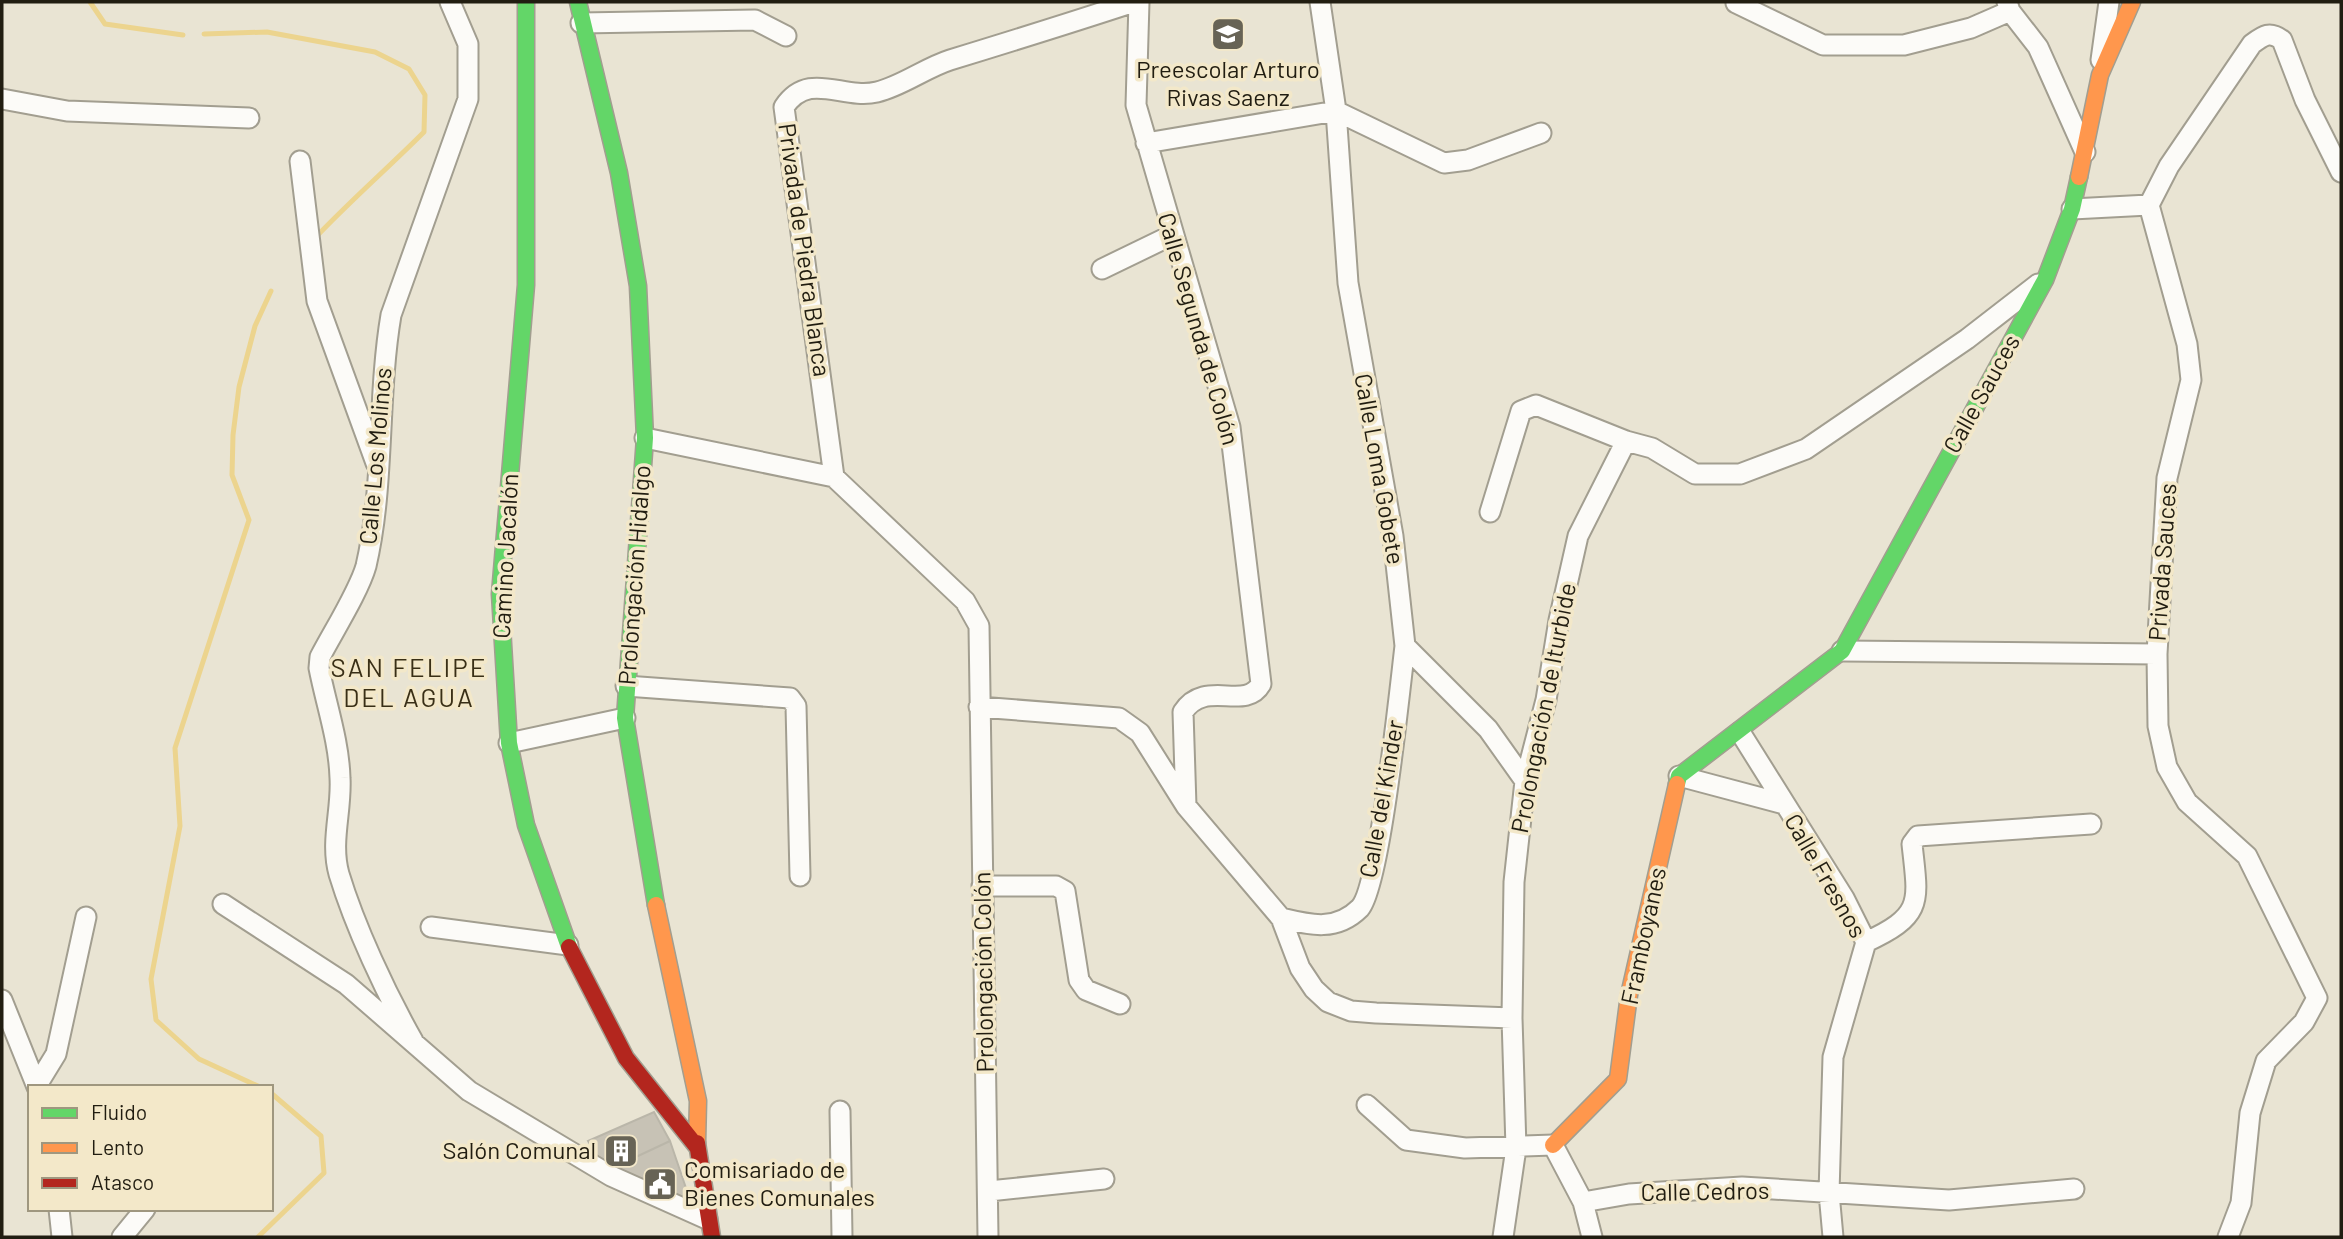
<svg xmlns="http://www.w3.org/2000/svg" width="2343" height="1239" font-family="Barlow,sans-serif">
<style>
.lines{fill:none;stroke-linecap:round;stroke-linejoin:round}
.stream{stroke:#ecd48e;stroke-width:5}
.building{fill:#c7c2b5;stroke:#bab6a9;stroke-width:2}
.street-casing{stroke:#a29e90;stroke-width:23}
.fast-casing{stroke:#a29e90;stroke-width:19}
.slow-casing{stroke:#a29e90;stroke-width:19}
.jam-casing{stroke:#a29e90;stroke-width:19}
.street{stroke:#fcfbf8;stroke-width:19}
.fast{stroke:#63d668;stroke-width:16}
.slow{stroke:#ff974d;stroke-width:16}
.jam{stroke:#b3261e;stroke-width:16}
.labels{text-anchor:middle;stroke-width:7;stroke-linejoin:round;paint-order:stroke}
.poi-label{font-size:24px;fill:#211d11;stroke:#f3e8c9}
.street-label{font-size:24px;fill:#211d11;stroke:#f3e8c9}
.neighbourhood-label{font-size:26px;letter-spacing:2px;fill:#392f16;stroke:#f3e8c9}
</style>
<rect width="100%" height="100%" fill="#e9e4d3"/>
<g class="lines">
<!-- stream -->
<path class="stream" d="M90,2l15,22 78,11
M204,34l63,-2 108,20 34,17 16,26 -1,37c-36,36 -74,69 -109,106
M260,1087l-61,-28 -43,-39 -5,-41 29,-153 -5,-78 74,-228 -17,-45 1,-40 6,-48 16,-61 16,-35
M258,1237l66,-64 -3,-37 -50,-43"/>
</g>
<!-- building -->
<path class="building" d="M654,1112l16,29 -64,30 -18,-30z
M670,1141l19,56 -12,6 -71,-32z"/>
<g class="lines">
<!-- street casing -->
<g class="street-casing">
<path id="street" d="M1139,2l-3,103 94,322 31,257c-16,28 -56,-6 -78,28l3,94
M1320,2l16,109 12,172 45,253 12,110 83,83 37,52
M2007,2l3,9 28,36 47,105
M1736,3l87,42h81l67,-17 39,-17
M581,23l174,-3 31,16
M2101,60l8,-58
M2,99l65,12 182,7
M1336,111l108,52 24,-3 73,-27
M1146,143l190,-32
M300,161l17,140 59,162
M2149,205l20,-39 83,-122c12,-9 18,-13 30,-4l23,60 36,72
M2072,209l77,-4
M1102,269l70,-34
M645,438l189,39 131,124 14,25 9,611
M834,477l-50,-370c25,-37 58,-7 93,-15 25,-6 48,-24 73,-32 62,-19 123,-38 184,-58
M1490,512l31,-101 15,-6 90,36 26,7 43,26h45l66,-25 161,-110 71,-55
M1842,651l315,3 10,-176 24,-98 -4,-36 -38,-139
M2157,654l1,72 9,41 20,35 60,54 70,142 -13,24 -38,39 -16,52 -9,90 -13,34
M626,686l164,12 6,8 4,170
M979,707l140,11 21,15 46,73 95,112 19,50 14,21 14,13 23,9 25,2 136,5
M1740,732l104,166 22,44 -33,115 -4,136 4,44
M509,743l116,-25
M1679,776l105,28
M982,886h74l9,5 14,89 7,10 34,14
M223,904l123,80 123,107 142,85 96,43
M1281,918c29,7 55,14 79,-10 20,-22 40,-221 45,-262
M431,927l137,18
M1866,942c59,-27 52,-41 46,-98l6,-8 173,-12
M2,1000l35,87
M413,1041c-27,-48 -58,-114 -74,-167 -9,-32 3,-64 1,-96 -1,-37 -14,-74 -21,-110l1,-11c13,-25 39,-66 46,-91 19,-82 11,-168 25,-251l77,-216v-55l-18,-42
M37,1085l19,-31 30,-137
M1367,1105l39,35 59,8 88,-3 30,57 9,35
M840,1111l2,126
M989,1191l115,-12
M1583,1202l46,-8 113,-7 207,13 125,-11
M59,1209l3,28
M122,1237l23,-28
M1503,1237l13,-89 -4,-130 2,-136 11,-101 21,-81 13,-80 19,-84 48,-95"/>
</g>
<!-- fast casing -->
<g class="fast-casing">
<path id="fast" d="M526,2v283l-26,309 9,149 17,82 43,122
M578,2l41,171 19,113 7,152 -20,280 31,187
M1677,784l2,-8 163,-125 203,-371 27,-71 7,-32"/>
</g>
<!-- slow casing -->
<g class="slow-casing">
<path id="slow" d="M2079,177l21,-102 32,-73
M656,905l42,196 -1,42
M1553,1145l65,-66 11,-84 48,-211"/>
</g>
<!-- jam casing -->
<g class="jam-casing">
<path id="jam" d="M569,947l57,111 71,89
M697,1143l15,94"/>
</g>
<!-- street -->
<use href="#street" class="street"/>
<!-- fast -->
<use href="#fast" class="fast"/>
<!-- slow -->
<use href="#slow" class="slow"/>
<!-- jam -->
<use href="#jam" class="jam"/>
</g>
<!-- icons -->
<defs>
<g id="school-square" transform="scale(1.75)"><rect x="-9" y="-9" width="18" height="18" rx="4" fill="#676355" stroke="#f3e8c9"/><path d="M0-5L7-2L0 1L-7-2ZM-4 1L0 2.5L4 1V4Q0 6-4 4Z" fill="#fff"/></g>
<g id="building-square" transform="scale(1.75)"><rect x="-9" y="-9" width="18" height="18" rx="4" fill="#676355" stroke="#f3e8c9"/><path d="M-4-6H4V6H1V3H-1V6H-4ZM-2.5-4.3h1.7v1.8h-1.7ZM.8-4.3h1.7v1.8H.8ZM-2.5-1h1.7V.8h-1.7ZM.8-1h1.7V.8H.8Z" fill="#fff"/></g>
<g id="civic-square" transform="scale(1.75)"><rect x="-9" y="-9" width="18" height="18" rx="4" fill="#676355" stroke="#f3e8c9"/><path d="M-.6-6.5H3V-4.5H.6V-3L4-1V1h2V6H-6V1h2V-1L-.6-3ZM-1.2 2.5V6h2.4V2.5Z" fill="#fff"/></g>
</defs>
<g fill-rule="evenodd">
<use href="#school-square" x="1228" y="34"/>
<use href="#building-square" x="621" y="1151"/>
<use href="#civic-square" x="660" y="1184"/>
</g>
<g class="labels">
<!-- poi labels -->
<g class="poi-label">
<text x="1228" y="78">Preescolar Arturo<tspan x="1228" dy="28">Rivas Saenz</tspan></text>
<text x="596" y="1159" text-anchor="end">Salón Comunal</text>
<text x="684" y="1178" text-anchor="start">Comisariado de<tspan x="684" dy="28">Bienes Comunales</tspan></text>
</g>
<!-- street labels -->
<g class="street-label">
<text transform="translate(804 250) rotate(82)" y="8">Privada de Piedra Blanca</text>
<text transform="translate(1198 329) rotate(74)" y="8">Calle Segunda de Colón</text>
<text transform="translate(1982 394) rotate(-61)" y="8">Calle Sauces</text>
<text transform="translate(376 456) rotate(-85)" y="8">Calle Los Molinos</text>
<text transform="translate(1379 469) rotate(80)" y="8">Calle Loma Gobete</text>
<text transform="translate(506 556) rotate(-87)" y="8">Camino Jacalón</text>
<text transform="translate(2163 562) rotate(-86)" y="8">Privada Sauces</text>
<text transform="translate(635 575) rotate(-86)" y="8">Prolongación Hidalgo</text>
<text transform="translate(1544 708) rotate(-79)" y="8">Prolongación de Iturbide</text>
<text transform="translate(1382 799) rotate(-80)" y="8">Calle del Kinder</text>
<text transform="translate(1825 876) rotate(60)" y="8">Calle Fresnos</text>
<text transform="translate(1644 936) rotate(-78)" y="8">Framboyanes</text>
<text transform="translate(984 972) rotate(-91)" y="8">Prolongación Colón</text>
<text transform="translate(1705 1192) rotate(-1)" y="8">Calle Cedros</text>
</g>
<!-- neighbourhood labels -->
<g class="neighbourhood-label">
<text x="409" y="677">SAN FELIPE<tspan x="409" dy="30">DEL AGUA</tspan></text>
</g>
</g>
<!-- border -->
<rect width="2343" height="1239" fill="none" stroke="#211d11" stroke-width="7"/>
<!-- legend -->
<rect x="28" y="1085" width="245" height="126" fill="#f3e8c9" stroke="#9f977f" stroke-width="2"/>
<rect x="42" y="1108" width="35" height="10" fill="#63d668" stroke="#9f977f" stroke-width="2"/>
<text x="91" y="1120" font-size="21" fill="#211d11">Fluido</text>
<rect x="42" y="1143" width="35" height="10" fill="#ff974d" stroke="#9f977f" stroke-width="2"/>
<text x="91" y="1155" font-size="21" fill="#211d11">Lento</text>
<rect x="42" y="1178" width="35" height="10" fill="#b3261e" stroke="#9f977f" stroke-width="2"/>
<text x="91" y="1190" font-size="21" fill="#211d11">Atasco</text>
</svg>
